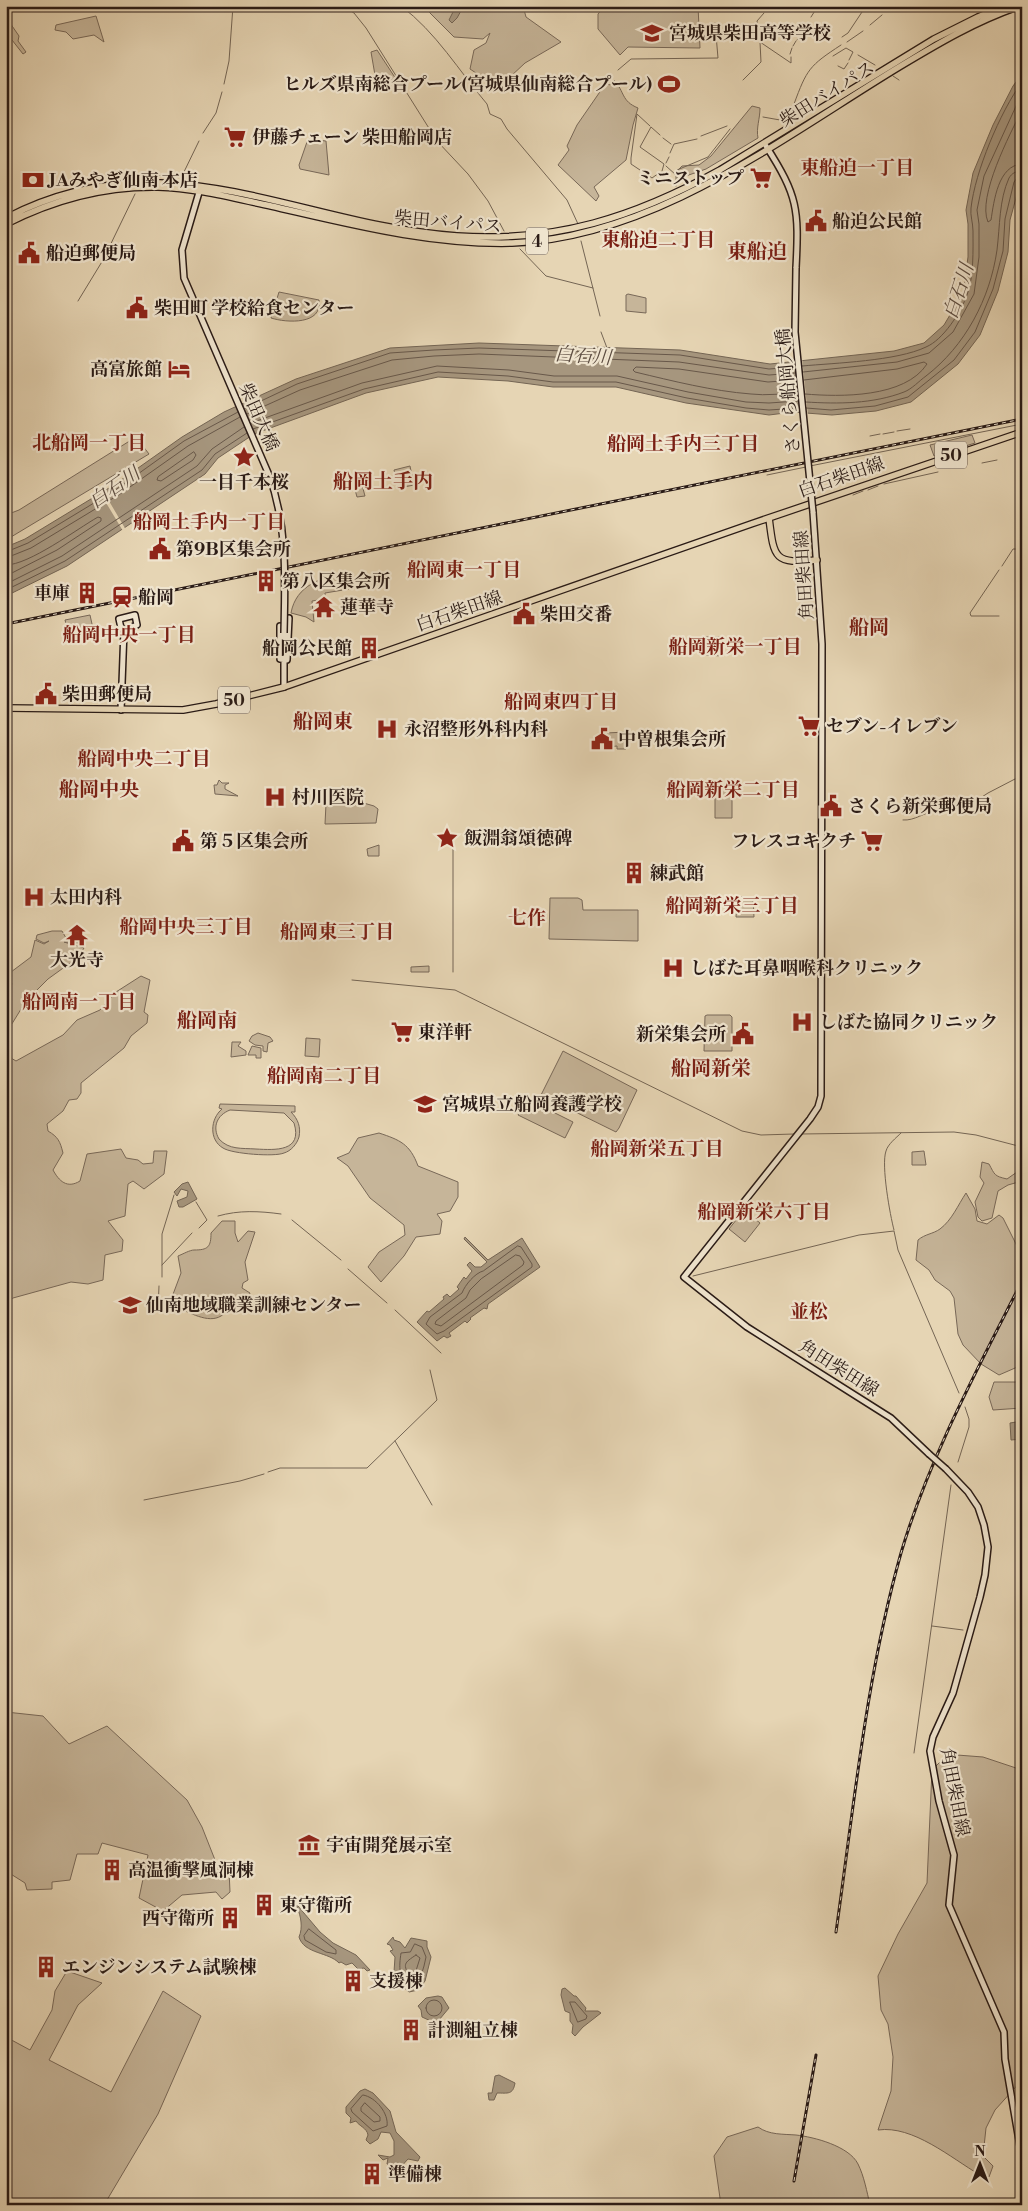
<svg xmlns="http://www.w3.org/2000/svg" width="1028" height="2211" font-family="'Libre Bodoni','Noto Serif JP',serif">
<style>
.green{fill:#c6b599;stroke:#786858;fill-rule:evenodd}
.water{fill:#a6967e;stroke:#746554}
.pier{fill:#e6d5b4}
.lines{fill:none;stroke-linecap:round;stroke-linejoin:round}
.shore{stroke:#68584a;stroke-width:1}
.stream{stroke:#746554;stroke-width:1}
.secondary-casing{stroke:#2a1b16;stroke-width:8}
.primary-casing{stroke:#2a1b16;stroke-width:8}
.trunk-casing{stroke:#2a1b16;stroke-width:8}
.secondary{stroke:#efe4ce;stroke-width:5}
.primary{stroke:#e6d5b4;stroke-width:5.5}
.trunk{stroke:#e6d5b4;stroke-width:5.5}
.rail-casing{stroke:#2a1b16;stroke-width:3}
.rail{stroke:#efe4ce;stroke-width:1;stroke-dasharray:4;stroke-linecap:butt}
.secondary-bridge-casing{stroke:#2a1b16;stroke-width:8;stroke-linecap:butt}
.secondary-bridge{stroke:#efe4ce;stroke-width:5}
.labels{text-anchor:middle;stroke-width:4.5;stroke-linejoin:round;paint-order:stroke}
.shield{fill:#efe4ce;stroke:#65574d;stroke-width:1}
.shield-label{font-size:16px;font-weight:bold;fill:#2a1b16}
.poi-label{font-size:18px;font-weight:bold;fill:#2a1b16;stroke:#efe4ce;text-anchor:start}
.street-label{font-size:18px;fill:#2a1b16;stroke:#efe4ce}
.neighbourhood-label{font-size:19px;font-weight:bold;fill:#7a1f14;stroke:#efe4ce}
.water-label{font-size:19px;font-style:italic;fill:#5c4c40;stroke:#efe4ce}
.quarter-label{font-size:20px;font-weight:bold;fill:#7a1f14;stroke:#efe4ce}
</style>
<rect width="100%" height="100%" fill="#e6d5b4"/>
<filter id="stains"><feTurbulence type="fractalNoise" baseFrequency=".004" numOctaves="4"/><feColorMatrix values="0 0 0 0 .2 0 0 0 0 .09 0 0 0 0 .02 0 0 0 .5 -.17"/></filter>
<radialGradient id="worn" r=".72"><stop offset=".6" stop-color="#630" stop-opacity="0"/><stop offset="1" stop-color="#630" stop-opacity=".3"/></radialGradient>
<!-- green -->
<path class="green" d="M6,6h3l-1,14 11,16 -1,5 8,11 -3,2 -11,-14 -6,2z
M423,6h100l3,11 35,25 -36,21 -30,28 -10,-12 -15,-10 4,-19 12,-7 4,-10 -7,6 -29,-2z
M605,6h93l2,42 -72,-1 -8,8 -22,-26v-15z
M96,16l8,26 -10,-7 -21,4 -7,-7 -11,-2 1,-5z
M377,50l19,29 -20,2 -5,-29z
M614,80c11,12 7,21 24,28l-5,17 -7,35 -32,27 5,9 -3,5 -38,-36 11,-15 -2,-4 10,-21 29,-42 4,2z
M752,106l8,2c0,11 -4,20 -2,30l-52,31 -23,8 -5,5 -2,-10 6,-6 17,-1 12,-9z
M308,139l18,2 3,34 -29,-6 -1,-4z
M279,292l40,8c4,25 -32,23 -48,18z
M628,294l18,4v15l-20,-2v-16z
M972,435l3,8 -41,13 -4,-11z
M136,437l13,17 -143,86v-25l13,-5z
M410,466l4,19 -15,3 -5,-18z
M362,485l3,11 -8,1 -3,-11z
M346,573l3,16 -24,4v6l-13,2 2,21 -8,-5 -15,-4c5,-28 31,-36 55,-40z
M90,615l4,18 -25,2 -4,-15z
M705,637h18v19l-21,-1 1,-17z
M626,732v17h-9v-3l-9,1 -2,-3v-11z
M219,780l3,3h7l-4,2v4l13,7 -23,-2 -1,-9h3z
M715,787l17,2v29h-17z
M336,795l38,11 4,3 -2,14 -51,1 1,-20h10z
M379,845v11h-11l-1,-7z
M737,897h16l1,20h-18z
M550,898h28l4,2 1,10h55v31l-89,-2z
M52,931h10l4,7 13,5 -15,-1 20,6 -7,10 -29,21 -22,22 -16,26 1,9 -5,6v-36l1,2 1,-4 -2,-1v-11l6,-8 -5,-9 24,-18 4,-17 9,4 5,-3 -5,2 -8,-4 1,-4z
M429,966v6h-18v-5z
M141,976l9,4 -6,32 4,3 -1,8 -16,13 -7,12 -43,35v10l-4,6 -8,1 -6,11 -16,13 1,7c10,6 12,10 15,22l-10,17c6,11 14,19 27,11l7,-27 34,-5 5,9 12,2 5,4 10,-1 1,-12h13l-3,23 -20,15 -11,-8 -5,3 -3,32 -17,5 15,19 -1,11 -17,4 -2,25 -15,4 -17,-2 -58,16 -7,6v-249l10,6 47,-26 14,-15 23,-10 16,-18z
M707,1015h23l2,2v34h-28l1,-35z
M258,1033l12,4 3,4 -5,2 -1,9 -4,-1v-5l-8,-1 -6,-4 3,-5z
M306,1038l14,1 -1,18 -14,-1z
M232,1042h9l-3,4 8,5v4l-15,2z
M252,1046l9,2v10h-5v-3h-8z
M563,1051l74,39 -18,38 -3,4 -75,-37z
M527,1099l46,23 -8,16 -47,-23z
M220,1104l75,2v6h-4c7,7 10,15 8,25 -2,7 -8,14 -15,16 -9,4 -52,1 -61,-5 -14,-8 -13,-29 -1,-39l-3,-1zM230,1110l54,3 10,10c9,29 -19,27 -38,26 -14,-1 -27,1 -37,-10 -7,-12 -2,-24 11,-29z
M379,1133c21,7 31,11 39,33l40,16v15l-8,14 -13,3 5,7 -2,13 -24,3 -12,19 -23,26 -13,-15 11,-15 26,-17 -1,-10 -34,-27 -22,-32 -11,-8 12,-5 9,-15z
M924,1151l2,14h-14v-13z
M982,1162l7,2c6,11 5,12 18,15l10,-7 5,9 -14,4 -10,6 -6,27 -10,3 -4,-4 -3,-15 9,-19 -4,-6z
M966,1193l9,16 2,12 10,3 12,-9 4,3 14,28 5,-3v122l-23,10 -18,-11 -18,-19 -5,-11 -4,-36 -4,-7 -15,-11 -6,-10 -13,-10 2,-20c7,-6 15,-6 22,-11 12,-9 18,-24 26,-36z
M744,1210l16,13 -15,19 -16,-13z
M222,1221h13v12l3,9 10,-11 7,1 -10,30 3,18 -5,3 -1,5 8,5 -3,8 -5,3 -3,-4c-8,4 -11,12 -18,16 -13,8 -32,-4 -45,-9l-4,-10 9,-24 -3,-17c5,-2 12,-6 16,-6 14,0 17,-3 17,-17z
M1022,1375v33l-29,2 -4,-13 5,-15h22z
M6,1712l37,4 26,28 38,-18 80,74 15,27 15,38 12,5 1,22 -8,7 -6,-7 -34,3 -19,16 -24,-13 9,-43 -46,-12 -4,11h-21l-7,26 -18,2v7l-25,1 -2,-7 -19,-12z
M957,1755l26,2 39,13v310l-27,30 -9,18 -3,28 10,10 -4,11 -9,-2c-29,-17 -67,-50 -102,-45l13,-39 2,-34 -5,-33 -7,-14 -3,-34 20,-42 29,-51 5,-113 11,-11z
M67,1971l35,12 -24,22 -29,55 62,32 52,-101 38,25 -43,98 -54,91h-98v-168l24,13 22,-40 3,-19z
M758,2127c11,8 25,7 38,8 18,2 53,11 62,29 6,12 9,28 12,41h-149l-7,-49 13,-19z"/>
<!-- water -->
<path class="water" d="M456,6h5l1,3 -5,9 -5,5 -3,-3z
M1022,74v102l-12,44 -2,32 -10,39 -18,44 -22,29 -47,38 -35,9 -44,4 -39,-3 -24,3 -83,-12 -70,-16h-63l-45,-6 -70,-4 -72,16 -112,41 -36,24 -13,16 -138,92 -61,30v-49l19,-8 89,-54 68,-48 42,-25 72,-33 94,-31 89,-5 201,7 90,14 124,-13 30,-8 20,-18 19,-32 5,-36v-33l-2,-14 7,-37 20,-48 20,-39z
M188,1182l9,17 -14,8h-4l-2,-6 10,-4 1,-6 -7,-2 -4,7 -3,-4 8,-8z
M465,1237l23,23 34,-22 18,29 -52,37 -1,5 -3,-1 -14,10 1,1 -4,4 -2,-2 -16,12 2,3 -4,2 -3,-2 -7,5 -20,-19 10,-11 2,1 15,-13 -1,-2 4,-3 3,3 9,-8 -2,-2 7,-10 2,2 6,-8 -5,-6 3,-3 5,5h6l6,-5 -23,-23z
M1022,1421v18l-11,1 -1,-17z
M293,1905l5,1 22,26 13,11 23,12 14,15 -3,1 -3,-3 -6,1 -6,-6 -6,2 -5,-3 -2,1c-10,-11 -35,-9 -40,-26 4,-9 2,-21 -2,-30z
M393,1937l1,3 6,2 5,6 6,-10 16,3v6l4,10 -6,24 -7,9 -9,2 -11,-10v-5l-4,-5 1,-15 -5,-6 3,-1 -3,-5 -3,-1z
M565,1988l9,8h2l10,12 -1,3h13l3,2 -18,14 -8,9 -3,-3 1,-8 -3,-4v-8l-5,-2 -4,-16 1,-6z
M438,1996l4,1 7,11 -10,12 -6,2 -11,-5 -1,-7 -3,-4 8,-8z
M499,2075l16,8c-2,12 -7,10 -18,10l-3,7h-5l-1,-7h4l3,-17z
M365,2089l8,4 17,18 6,21 24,25 -2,4 -10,-2 -9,10 -12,-5 1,-6 -5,2 -5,-5 12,2 4,-2v-14l-4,-8 -9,-1 -3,7 -8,5 -4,-4 2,-5c-1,-7 -9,-9 -12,-14l-6,2 1,-5 -5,-5v-6l14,-16z"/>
<!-- pier -->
<path class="pier" d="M802,358l6,58 -8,-1 -5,-56z
M102,489l24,41 -3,1 -24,-40z"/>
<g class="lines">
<!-- shore -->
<path class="shore" d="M1022,110c-12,24 -45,87 -34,112l3,-2c3,-19 7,-55 31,-56
M802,366c33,-3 95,-5 124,-19 17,-7 35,-35 41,-52 7,-18 6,-46 6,-64 0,-8 -3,-16 -2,-23 4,-36 29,-96 51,-126
M803,372l94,-10 32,-9 24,-21 21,-38 5,-37v-33l-2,-14 7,-34 38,-83
M796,380l-28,2 -89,-13 -43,-2 -3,3 2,2c38,9 77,19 116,22 15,2 31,-1 46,0
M804,380l93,-11 27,-7 3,2c-22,34 -87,33 -122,30
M806,402c32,2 67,2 98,-10 8,-3 15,-11 22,-16 39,-30 64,-77 71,-126 3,-24 2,-50 12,-72 3,-5 7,-7 13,-7
M806,408l25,2 44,-4 33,-9 46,-37 21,-28 18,-43 10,-38 2,-32 9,-37 3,-4 5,-1
M244,409l53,-25 93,-31 44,-3 45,-2 201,7 89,14 26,-2
M247,414l53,-24 92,-30 42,-4 45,-2 200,8 90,13 26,-2
M251,423l111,-40 75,-17 72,4 45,6h63l71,16 58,10 23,1 29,-2
M253,429l111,-40 74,-17 70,4 45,6h63l71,16 59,10 23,2 30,-2
M194,452l2,3 -3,5 -32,21 -4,-1 1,-3z
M6,552l22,-9 89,-54 67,-48 54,-29
M6,558l25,-10 89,-54 68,-48 52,-29
M6,565c23,0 71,-36 92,-48l3,1v3l-44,29 -51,26
M6,584l56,-28 135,-90 15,-17 32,-22
M6,590l59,-29 137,-91 13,-16 32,-21
M518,1246l3,1 11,17v3l-88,64 -7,3 -11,-10 4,-7 32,-24c3,-8 13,-20 21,-22z
M516,1255l4,1 4,6 -1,3 -82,61 -6,-2 1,-3 30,-23 4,-8 11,-11z
M309,1929l27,21v4l-10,-2 -21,-12 -1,-4z
M415,1944l7,3 4,10 -2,9 -5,16 -3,4 -5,1c-13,-9 -12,-20 -10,-34l9,-1z
M416,1955l4,3 -6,19 -3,1c-9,-14 -7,-15 5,-23z
M426 2008a8 8 0 1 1 16 0a8 8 0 1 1-16 0Z
M570,2002h5l12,14 -1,3 -8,3z
M363,2095c13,2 26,19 24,31l-14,5 -21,-19 -1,-3z
M365,2103l15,14v4l-6,1 -13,-11v-3z"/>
<!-- stream -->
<path class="stream" d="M343,6l11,7 12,15 71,113 31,33 20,27 16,30
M401,6c35,26 58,65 86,98l3,10 11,5 6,10 60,71 11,24
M766,11l5,-5
M764,13l-7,8 3,21 31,21v-6
M811,17l7,-11
M870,25l12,-10
M801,33l7,-10
M842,37l6,-4 18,-27
M797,40l3,-4
M847,42l16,-11
M793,46l3,-5
M790,54l2,-6
M858,55l17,10
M833,56l13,-8 7,4 -4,8
M838,66l6,3 4,-6
M618,70l13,-11 87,-1 -3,-35
M893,76l6,4
M743,80l18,-18 -1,-20
M224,84l5,-23 4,-55
M794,104c13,-35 15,-38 47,-59
M763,117l17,3
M782,121l9,-5 3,-9
M203,133l13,-20 6,-21
M660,135l-9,-8 -11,20 24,17 -2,7
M701,136l26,-10
M663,138l8,6
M670,153l4,-9 23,-5
M666,163l3,-6
M666,166l10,9v11
M640,170l-9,-6v-6l6,-44 13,12
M642,171l10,7 7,-5
M675,174l2,-4 31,-13 22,-28
M147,175l35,1 17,-35
M581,241l19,75
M520,249l26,27 47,12
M78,301l25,-41 32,-66
M601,332l6,16
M897,431l13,-2
M883,434l11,-2
M870,436l10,-2
M982,463l15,-3
M810,466l212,-42
M767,475l39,-8
M884,484l54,-12
M868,490l10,-4
M853,495l10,-4
M1002,566l11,-17h9
M999,570l-29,43 1,3h28
M1020,775h2
M942,810l19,-1 7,-3 20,-13 27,-14
M903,820c12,1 21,-8 33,-9
M453,972v-137
M352,980l103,10 287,141 19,4 33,-1
M801,1134l153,-2 22,3 46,12
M196,1202l11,18 -8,8
M218,1216c21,-6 41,-5 63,-2
M292,1220l49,40
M894,1230c-4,-15 -13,-65 -8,-79 2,-7 10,-13 15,-18
M162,1265l30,-32
M348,1269l39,34
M693,1276l166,-41 35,-4 4,19 61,143
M162,1277v-43l12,-39
M395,1310l46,43
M158,1312l1,-26
M395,1441l37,64
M958,1462l11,-35v-8l-4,-12
M268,1472l12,-4h87l70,-68 -7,-30
M144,1500l96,-19 24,-7
M932,1626l31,4
M914,1753l37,-268"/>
<!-- secondary casing -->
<g class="secondary-casing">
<path id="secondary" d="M766,146c32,50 33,63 30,122
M200,189l-18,61 2,28 85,197
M813,512l9,132 -1,452 -3,11 -8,12 -126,158 63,50 144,91 38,36
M280,626v33l7,1 2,-42
M284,687v-54
M121,710l3,-80 -3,-2 -2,-9 16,-4 2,10 -13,5
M946,1469l22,23 10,15 6,18 4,22 -3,28 -5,22 -27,96 -20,44 -3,14 9,50 15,54 -5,50 55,127 1,27 17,99"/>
</g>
<!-- primary casing -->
<g class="primary-casing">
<path id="primary" d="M769,518c5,41 5,46 48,42
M6,708l177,2 33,-6 68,-17 467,-163 271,-92"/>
</g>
<!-- trunk casing -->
<g class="trunk-casing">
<path id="trunk" d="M6,218c160,-84 291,7 451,18 98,7 178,-19 263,-66l214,-131 44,-22 26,-11
M6,224c47,-24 99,-38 152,-37 38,1 75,11 113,19 79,18 159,39 241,37 142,-5 270,-105 387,-176 40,-24 77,-46 121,-61"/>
</g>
<!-- secondary -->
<use href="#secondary" class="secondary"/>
<!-- primary -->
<use href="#primary" class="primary"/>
<!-- trunk -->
<use href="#trunk" class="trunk"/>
<!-- rail casing -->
<g class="rail-casing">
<path id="rail" d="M6,624l1016,-205
M836,1932c18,-126 30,-255 65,-379 28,-95 76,-183 121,-272
M794,2181l22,-126"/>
</g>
<!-- rail -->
<use href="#rail" class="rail"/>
<!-- secondary-bridge casing -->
<g class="secondary-bridge-casing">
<path id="secondary-bridge" d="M796,268l-1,64 18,180
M269,475c19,52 16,104 15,158
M929,1454l17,15"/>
</g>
<!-- secondary-bridge -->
<use href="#secondary-bridge" class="secondary-bridge"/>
</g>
<!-- icons -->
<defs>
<g id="school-bare" transform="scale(1.725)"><path d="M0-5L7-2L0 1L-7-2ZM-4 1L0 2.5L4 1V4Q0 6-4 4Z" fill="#8f2418" stroke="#efe4ce" stroke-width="2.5" paint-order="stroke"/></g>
<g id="stadium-bare" transform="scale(1.725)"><path d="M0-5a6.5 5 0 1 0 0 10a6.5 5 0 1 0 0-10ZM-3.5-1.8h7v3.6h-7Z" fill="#8f2418" stroke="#efe4ce" stroke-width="2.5" paint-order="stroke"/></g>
<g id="supermarket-bare" transform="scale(1.725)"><path d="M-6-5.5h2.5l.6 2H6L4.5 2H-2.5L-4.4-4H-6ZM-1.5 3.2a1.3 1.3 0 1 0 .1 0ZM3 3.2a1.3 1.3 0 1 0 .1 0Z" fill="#8f2418" stroke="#efe4ce" stroke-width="2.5" paint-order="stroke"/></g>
<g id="bank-bare" transform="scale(1.725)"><path d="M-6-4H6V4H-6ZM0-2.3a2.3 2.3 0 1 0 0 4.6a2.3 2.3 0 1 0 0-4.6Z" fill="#8f2418" stroke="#efe4ce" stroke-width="2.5" paint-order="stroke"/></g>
<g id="civic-bare" transform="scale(1.725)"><path d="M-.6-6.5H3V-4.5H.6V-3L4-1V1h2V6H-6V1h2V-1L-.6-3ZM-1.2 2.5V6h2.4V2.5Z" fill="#8f2418" stroke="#efe4ce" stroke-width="2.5" paint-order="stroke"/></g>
<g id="hotel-bare" transform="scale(1.725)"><path d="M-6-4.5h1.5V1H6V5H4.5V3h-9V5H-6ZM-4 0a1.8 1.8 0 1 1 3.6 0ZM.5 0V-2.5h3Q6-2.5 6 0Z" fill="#8f2418" stroke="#efe4ce" stroke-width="2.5" paint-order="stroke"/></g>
<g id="sight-bare" transform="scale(1.725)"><path d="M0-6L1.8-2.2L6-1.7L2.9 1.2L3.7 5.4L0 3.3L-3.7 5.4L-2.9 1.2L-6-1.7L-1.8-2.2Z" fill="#8f2418" stroke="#efe4ce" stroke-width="2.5" paint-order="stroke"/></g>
<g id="building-bare" transform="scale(1.725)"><path d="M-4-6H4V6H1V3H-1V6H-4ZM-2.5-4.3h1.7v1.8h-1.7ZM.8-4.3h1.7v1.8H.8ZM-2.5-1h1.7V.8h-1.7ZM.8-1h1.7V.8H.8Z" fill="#8f2418" stroke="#efe4ce" stroke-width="2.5" paint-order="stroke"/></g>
<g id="station-bare" transform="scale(1.725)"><path d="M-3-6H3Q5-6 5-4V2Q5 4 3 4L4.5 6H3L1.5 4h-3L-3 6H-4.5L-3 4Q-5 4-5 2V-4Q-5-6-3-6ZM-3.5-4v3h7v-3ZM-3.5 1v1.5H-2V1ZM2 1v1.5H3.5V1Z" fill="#8f2418" stroke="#efe4ce" stroke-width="2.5" paint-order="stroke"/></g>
<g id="temple-bare" transform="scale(1.725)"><path d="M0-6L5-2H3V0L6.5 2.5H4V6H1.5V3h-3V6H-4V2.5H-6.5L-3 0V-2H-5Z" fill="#8f2418" stroke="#efe4ce" stroke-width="2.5" paint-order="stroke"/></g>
<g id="hospital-bare" transform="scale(1.725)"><path d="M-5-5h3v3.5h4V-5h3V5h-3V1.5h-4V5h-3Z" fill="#8f2418" stroke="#efe4ce" stroke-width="2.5" paint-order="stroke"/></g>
<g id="museum-bare" transform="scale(1.725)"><path d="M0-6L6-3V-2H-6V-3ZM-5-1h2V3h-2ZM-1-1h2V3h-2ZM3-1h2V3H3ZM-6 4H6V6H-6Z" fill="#8f2418" stroke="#efe4ce" stroke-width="2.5" paint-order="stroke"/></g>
</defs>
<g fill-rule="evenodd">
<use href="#school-bare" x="652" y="33"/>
<use href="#stadium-bare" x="669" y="84"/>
<use href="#supermarket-bare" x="235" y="137"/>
<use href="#supermarket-bare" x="761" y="178"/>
<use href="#bank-bare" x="33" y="180"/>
<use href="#civic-bare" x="816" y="221"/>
<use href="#civic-bare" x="29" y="253"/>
<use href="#civic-bare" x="137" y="308"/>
<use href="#hotel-bare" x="179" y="369"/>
<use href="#sight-bare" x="244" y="457"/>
<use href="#civic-bare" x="160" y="549"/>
<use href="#building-bare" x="266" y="581"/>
<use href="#building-bare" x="87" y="593"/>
<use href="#station-bare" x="122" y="597"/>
<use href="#temple-bare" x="324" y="607"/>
<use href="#civic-bare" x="524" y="614"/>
<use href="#building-bare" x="369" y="648"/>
<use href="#civic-bare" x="46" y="694"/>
<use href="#supermarket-bare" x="809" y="726"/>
<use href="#hospital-bare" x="387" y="729"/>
<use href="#civic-bare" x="602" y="739"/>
<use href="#hospital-bare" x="275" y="797"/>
<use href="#civic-bare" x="831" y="806"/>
<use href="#sight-bare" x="447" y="838"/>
<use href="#civic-bare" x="183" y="841"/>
<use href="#supermarket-bare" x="872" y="841"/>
<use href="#building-bare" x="634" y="873"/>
<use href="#hospital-bare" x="34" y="897"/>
<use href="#temple-bare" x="77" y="935"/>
<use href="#hospital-bare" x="673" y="968"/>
<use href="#hospital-bare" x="802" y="1022"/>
<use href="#supermarket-bare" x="402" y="1032"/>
<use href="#civic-bare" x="743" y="1034"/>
<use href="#school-bare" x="425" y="1104"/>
<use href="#school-bare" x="130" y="1305"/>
<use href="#museum-bare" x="309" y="1845"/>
<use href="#building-bare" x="112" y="1870"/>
<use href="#building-bare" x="264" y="1905"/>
<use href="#building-bare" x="230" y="1918"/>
<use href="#building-bare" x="46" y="1967"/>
<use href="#building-bare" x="353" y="1981"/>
<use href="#building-bare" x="411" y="2030"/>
<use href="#building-bare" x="372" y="2174"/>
</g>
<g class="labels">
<!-- shield labels -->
<g class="shield">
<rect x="526" y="227.5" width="22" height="27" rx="4"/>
<rect x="935" y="441.5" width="32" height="27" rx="4"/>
<rect x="218" y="686.5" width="32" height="27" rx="4"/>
</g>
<g class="shield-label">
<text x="537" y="247">4</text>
<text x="951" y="461">50</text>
<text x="234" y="706">50</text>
</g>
<!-- poi labels -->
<g class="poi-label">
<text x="669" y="39">宮城県柴田高等学校</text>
<text x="652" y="90" text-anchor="end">ヒルズ県南総合プール(宮城県仙南総合プール)</text>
<text x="252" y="143">伊藤チェーン 柴田船岡店</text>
<text x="744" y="184" text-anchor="end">ミニストップ</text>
<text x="49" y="186">JAみやぎ仙南 本店</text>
<text x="832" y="227">船迫公民館</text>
<text x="46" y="259">船迫郵便局</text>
<text x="154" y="314">柴田町 学校給食センター</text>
<text x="162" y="375" text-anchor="end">高富旅館</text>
<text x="244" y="488" text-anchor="middle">一目千本桜</text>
<text x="176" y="555">第9B区集会所</text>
<text x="282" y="587">第八区集会所</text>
<text x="70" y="599" text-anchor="end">車庫</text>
<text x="138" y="603">船岡</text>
<text x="340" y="613">蓮華寺</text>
<text x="540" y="620">柴田交番</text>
<text x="352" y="654" text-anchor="end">船岡公民館</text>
<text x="62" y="700">柴田郵便局</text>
<text x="826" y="732">セブン-イレブン</text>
<text x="404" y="735">永沼整形外科内科</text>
<text x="618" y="745">中曽根集会所</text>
<text x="292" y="803">村川医院</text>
<text x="848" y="812">さくら新栄郵便局</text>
<text x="464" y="844">飯淵翁頌徳碑</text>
<text x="200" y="847">第５区集会所</text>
<text x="856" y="847" text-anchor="end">フレスコキクチ</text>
<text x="650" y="879">練武館</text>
<text x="50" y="903">太田内科</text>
<text x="77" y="966" text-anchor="middle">大光寺</text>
<text x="690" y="974">しばた耳鼻咽喉科クリニック</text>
<text x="819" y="1028">しばた協同クリニック</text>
<text x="418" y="1038">東洋軒</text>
<text x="726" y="1040" text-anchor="end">新栄集会所</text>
<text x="442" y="1110">宮城県立船岡養護学校</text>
<text x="146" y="1311">仙南地域職業訓練センター</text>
<text x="326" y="1851">宇宙開発展示室</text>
<text x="128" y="1876">高温衝撃風洞棟</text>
<text x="280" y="1911">東守衛所</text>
<text x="214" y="1924" text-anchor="end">西守衛所</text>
<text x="62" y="1973">エンジンシステム試験棟</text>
<text x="369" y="1987">支援棟</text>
<text x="428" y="2036">計測組立棟</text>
<text x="388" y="2180">準備棟</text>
</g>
<!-- street labels -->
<g class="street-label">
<text transform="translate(827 94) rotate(-32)" y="6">柴田バイパス</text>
<text transform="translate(448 222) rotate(5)" y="6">柴田バイパス</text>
<text transform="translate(788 391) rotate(-95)" y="6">さくら船岡大橋</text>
<text transform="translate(259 417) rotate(66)" y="6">柴田大橋</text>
<text transform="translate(841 477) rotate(-19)" y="6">白石柴田線</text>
<text transform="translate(804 575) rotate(-94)" y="6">角田柴田線</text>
<text transform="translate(459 611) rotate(-19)" y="6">白石柴田線</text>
<text transform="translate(839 1368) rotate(32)" y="6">角田柴田線</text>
<text transform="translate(955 1792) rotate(79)" y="6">角田柴田線</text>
</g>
<!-- neighbourhood labels -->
<g class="neighbourhood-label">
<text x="857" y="174">東船迫一丁目</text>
<text x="658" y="246">東船迫二丁目</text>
<text x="89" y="449">北船岡一丁目</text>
<text x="683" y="450">船岡土手内三丁目</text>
<text x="209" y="528">船岡土手内一丁目</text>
<text x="464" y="576">船岡東一丁目</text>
<text x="129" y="641">船岡中央一丁目</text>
<text x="735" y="653">船岡新栄一丁目</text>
<text x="561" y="708">船岡東四丁目</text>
<text x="144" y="765">船岡中央二丁目</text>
<text x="733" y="796">船岡新栄二丁目</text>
<text x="732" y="912">船岡新栄三丁目</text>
<text x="527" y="924">七作</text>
<text x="186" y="933">船岡中央三丁目</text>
<text x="337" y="938">船岡東三丁目</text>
<text x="79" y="1008">船岡南一丁目</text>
<text x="324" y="1082">船岡南二丁目</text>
<text x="657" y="1155">船岡新栄五丁目</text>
<text x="764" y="1218">船岡新栄六丁目</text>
<text x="809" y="1318">並松</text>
</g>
<!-- water labels -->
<g class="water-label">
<text transform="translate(958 291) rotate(-72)" y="7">白石川</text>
<text transform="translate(583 355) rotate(4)" y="7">白石川</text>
<text transform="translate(114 487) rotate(-35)" y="7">白石川</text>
</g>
<!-- quarter labels -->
<g class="quarter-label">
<text x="757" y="258">東船迫</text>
<text x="383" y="488">船岡土手内</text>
<text x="869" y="634">船岡</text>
<text x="323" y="728">船岡東</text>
<text x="99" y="796">船岡中央</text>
<text x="207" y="1027">船岡南</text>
<text x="711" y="1075">船岡新栄</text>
</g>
</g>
<!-- margin -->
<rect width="1028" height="2211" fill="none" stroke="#e6d5b4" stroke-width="25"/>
<rect x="8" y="8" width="1013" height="2196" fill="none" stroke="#2a1b16" stroke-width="2.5"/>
<rect x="12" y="12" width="1003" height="2186" fill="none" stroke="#2a1b16"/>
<!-- north arrow -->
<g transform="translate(980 2164)" stroke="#efe4ce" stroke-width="4" paint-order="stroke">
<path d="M0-4L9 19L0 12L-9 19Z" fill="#2a1b16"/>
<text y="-8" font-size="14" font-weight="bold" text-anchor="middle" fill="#2a1b16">N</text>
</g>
<rect width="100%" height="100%" filter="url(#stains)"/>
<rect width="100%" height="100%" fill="url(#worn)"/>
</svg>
